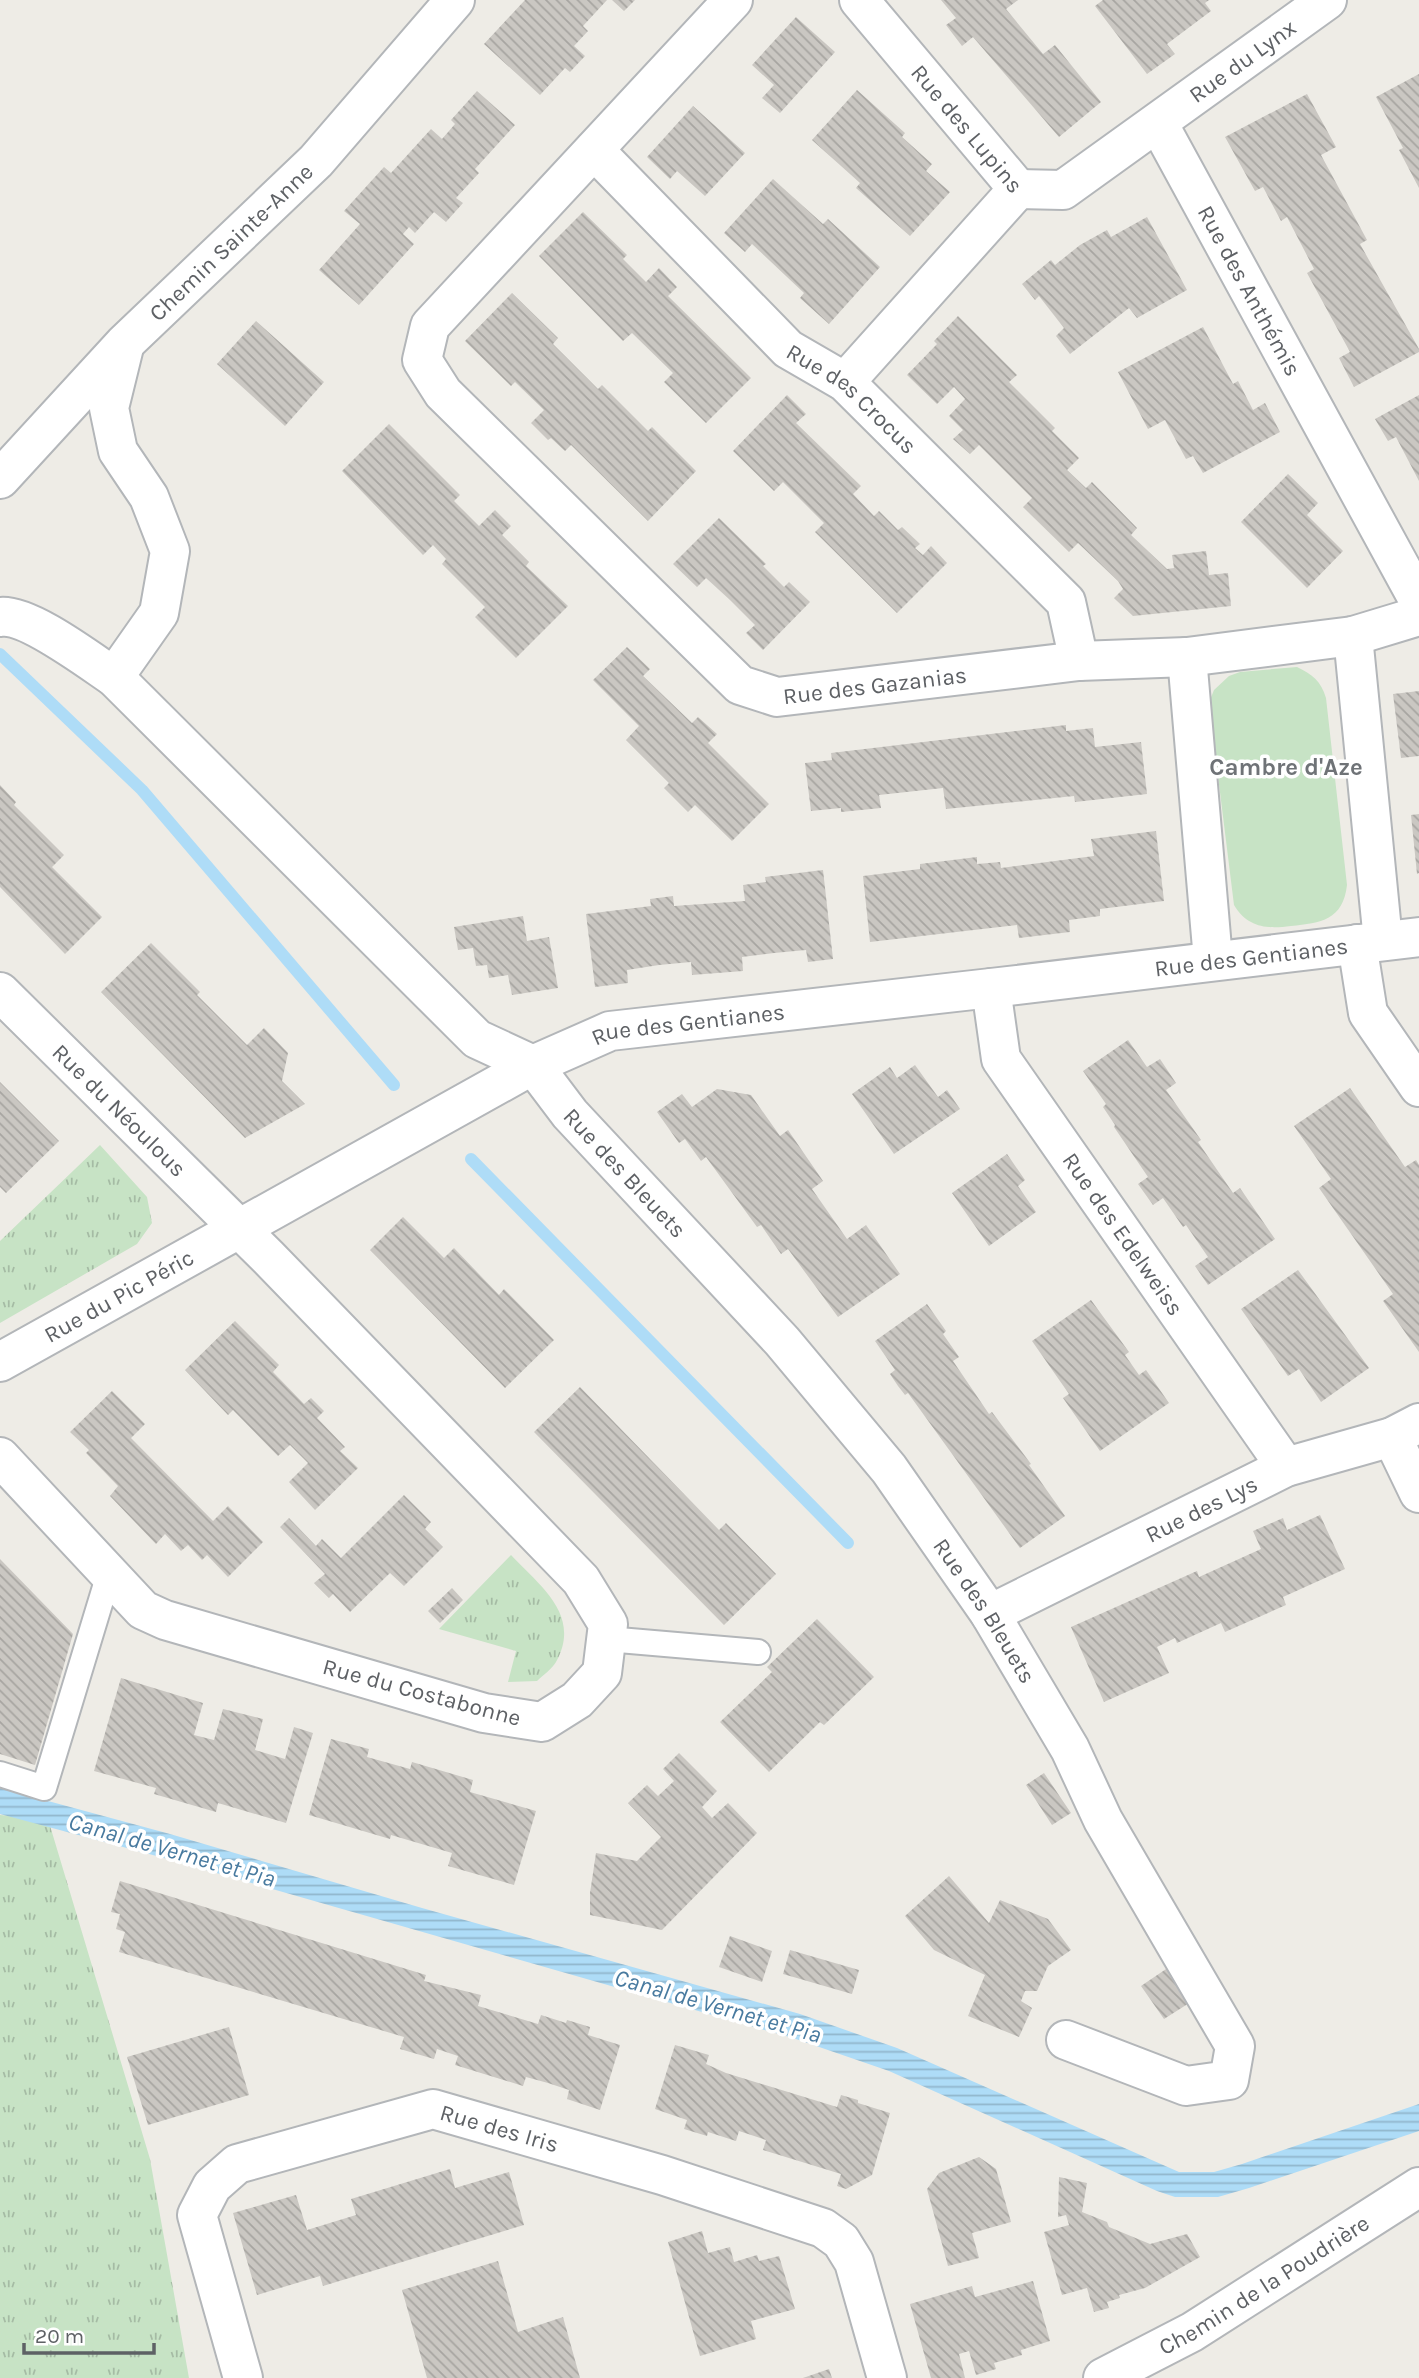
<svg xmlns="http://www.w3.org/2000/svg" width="1419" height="2378" font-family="Karla,sans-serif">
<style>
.grass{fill:url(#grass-tufts)}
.park{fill:#c7e3c5}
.water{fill:url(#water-rules)}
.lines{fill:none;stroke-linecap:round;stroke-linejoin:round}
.stream{stroke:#aedcf7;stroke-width:12}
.building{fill:url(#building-back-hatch)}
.lane-casing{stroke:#b3b6b9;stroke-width:28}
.street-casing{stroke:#b3b6b9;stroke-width:42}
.lane{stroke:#fff;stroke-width:24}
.street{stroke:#fff;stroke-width:38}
.labels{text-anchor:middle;stroke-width:7;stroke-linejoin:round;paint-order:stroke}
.street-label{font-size:23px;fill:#5e6165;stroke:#fff}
.neighbourhood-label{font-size:24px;font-weight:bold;fill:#6f7377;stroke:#fff}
.water-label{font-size:24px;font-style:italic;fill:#487a9f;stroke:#fff}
</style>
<defs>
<pattern id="grass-tufts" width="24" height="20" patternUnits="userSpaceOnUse" patternTransform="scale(1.75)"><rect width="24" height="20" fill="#c7e3c5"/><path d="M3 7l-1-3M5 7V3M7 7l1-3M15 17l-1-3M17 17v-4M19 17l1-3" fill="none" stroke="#a5bba4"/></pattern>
<pattern id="water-rules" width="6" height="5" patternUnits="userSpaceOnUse" patternTransform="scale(1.75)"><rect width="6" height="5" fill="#aedcf7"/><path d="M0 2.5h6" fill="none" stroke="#91b6cc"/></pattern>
<pattern id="building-back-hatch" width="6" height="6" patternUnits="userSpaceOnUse" patternTransform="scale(1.75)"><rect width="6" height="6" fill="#cac7c2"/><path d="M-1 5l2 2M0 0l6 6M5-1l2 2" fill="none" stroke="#a7a5a1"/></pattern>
</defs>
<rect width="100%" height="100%" fill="#eeece6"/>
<!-- grass -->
<path class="grass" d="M100,1145l47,52 5,26 -15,21 -137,79v-82z
M511,1555c29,31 71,60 45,107 -4,7 -13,13 -19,19l-29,1 8,-31 -77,-22z
M0,1815l48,4 102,340 39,219h-189z"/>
<!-- park -->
<path class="park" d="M1297,667c15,7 24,14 29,31l21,187c-4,35 -26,38 -56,41 -24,3 -43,2 -57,-21l-21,-169 -3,-36 4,-10 15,-14 11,-4z"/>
<!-- water -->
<path class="water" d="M0,1788l170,46 252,74 378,106 97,34 282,124h35l28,-8 177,-60v27l-170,57 -31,9h-43l-18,-6 -268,-120 -96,-33 -629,-180 -164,-44z"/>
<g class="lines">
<!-- stream -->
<path class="stream" d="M0,654l142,136 252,295
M471,1159l377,384"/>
</g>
<!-- building -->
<path class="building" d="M525,0h82l-24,26 5,5 -14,15 11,10 -15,16 -5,-4 -25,27 -56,-51z
M612,0h23l-11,11z
M941,0h77l-12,9 37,45 12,-9 46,57 -42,35 -86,-100 -11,9 -16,-21 10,-7z
M1103,0h106l-4,3 6,8 -44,33 8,10 -28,20 -52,-68z
M796,17l39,35 -55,61 -18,-15 12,-13 -22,-20z
M1419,74v114l-20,-38 4,-2 -27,-51z
M857,90l48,43 -3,4 30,27 -6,7 24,21 -40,44 -54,-48 4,-5 -48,-43z
M477,91l38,34 -40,44 4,4 -23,25 7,5 -17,19 -12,-10 -19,21 -6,-6 -6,7 11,10 -55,61 -40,-35 41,-46 -16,-13 40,-44 7,6 40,-44 11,10 13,-15 -4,-4z
M1307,94l29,53 -15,8 46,85 -7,4 59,105v3l-65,35 -15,-29 11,-6 -43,-79 7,-4 -27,-52 -6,4 -18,-34 -8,4 -30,-54z
M693,106l52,47 -40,43 -28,-25 -7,8 -23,-22z
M773,179l50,45 5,-5 52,48 -51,57 -29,-26 4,-5 -52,-49 -7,8 -21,-19z
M583,212l44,43 -4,4 23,23 13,-14 18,19 -9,9 83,82 -45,45 -42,-41 9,-9 -41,-40 -9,8 -84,-85z
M1147,217l40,73 -50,28 -8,-10 -59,46 -14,-18 8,-8 -25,-32 -4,4 -13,-16 29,-24 4,5 25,-20 27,-15 4,7z
M512,293l46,45 -5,6 45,45 4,-4 46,46 4,-4 44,44 -48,50 -77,-76 -6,6 -14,-13 -3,2 -17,-17 13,-13 -29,-28 -4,4 -46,-45z
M958,316l59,59 -8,7 46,46 -3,3 27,27 -12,12 19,18 6,-6 45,46 -6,7 36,34 7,-1 -2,-13 34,-4 3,24 19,-2 3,33 -98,10 -19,-18 9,-9 -5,-8 -40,-38 -9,9 -46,-45 9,-9 -53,-53 -9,9 -17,-15 10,-9 -14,-14 16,-17 -11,-12 -17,17 -30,-29 30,-31 -3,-3z
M256,321l68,61 -39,44 -68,-62z
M1203,327l30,57 5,-3 15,29 12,-7 15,29 -77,41 -10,-17 -7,3 -21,-39 -17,9 -30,-57z
M787,395l19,19 -10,9 65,63 -8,8 21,22 5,-5 19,19 4,-3 18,17 -5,4 8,7 8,-9 16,17 -50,50 -82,-81 9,-9 -41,-41 -9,9 -41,-40z
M1419,395v86l-23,-44 -8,4 -13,-22z
M389,424l71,71 -6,6 25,25 16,-16 16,16 -9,9 27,27 -3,4 42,40 -52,52 -41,-41 10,-10 -43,-43 4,-5 -13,-14 -10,10 -81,-84z
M1288,474l30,29 -11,12 36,36 -36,37 -66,-66z
M719,518l47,46 -3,2 21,21 5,-5 21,20 -47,48 -17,-17 9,-8 -25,-25 -24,-22 -9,9 -24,-23z
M627,647l23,22 -7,7 49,47 6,-6 19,17 -9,9 61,61 -37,37 -37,-36 -7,7 -24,-24 5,-5 -43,-43 13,-14 -46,-46z
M1419,691v65l-18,2 -8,-64z
M1066,725v6l27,-3 2,19 46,-5 6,52 -72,8 -1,-6 -128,13 -3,-21 -64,7 2,13 -40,4v-4l-30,3 -6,-48 27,-3 -1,-7z
M0,785l16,17 -2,3 50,50 -12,12 50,50 -37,37 -65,-67z
M1419,814v59l-2,1 -6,-59z
M1156,831l8,70 -64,8v7l-31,4 1,12 -51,6 -2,-13 -147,17 -7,-66 57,-7v-5l57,-7v7l23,-2 1,6 93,-12 -3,-17z
M823,870l10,89 -25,3 -2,-12 -32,3 -32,4 1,14 -51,4 -1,-13 -32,3 -32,5 1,13 -33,4 -9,-73 65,-8 -1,-7 23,-3 1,10 71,-5 -2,-16 23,-3 -1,-5z
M523,916l4,25 22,-4 9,51 -46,7 -4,-20 -19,3 -2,-13 -11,1 -3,-18 -15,2 -4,-23z
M151,943l49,49 -3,3 50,50 17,-17 24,25 -6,28 23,23 -60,34 -144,-146z
M1128,1040l19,27 13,-8 16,24 -10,7 35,50 -3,2 35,51 7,-5 35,51 -67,46 -13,-19 13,-9 -22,-32 -3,2 -20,-29 -10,7 -15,-21 10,-7 -34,-50 1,-2 -12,-18 3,-3 -23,-33z
M915,1065l23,32 9,-7 13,19 -66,45 -42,-60 38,-27 7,11z
M0,1082l59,59 -53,52 -6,-6z
M1350,1088l55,79 11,-7 3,5v187l-36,-51 10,-7 -74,-106 12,-9 -37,-53z
M717,1089l34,6 29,41 8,-6 35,51 -11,8 35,50 19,-14 34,49 -62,43 -50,-68 -7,5 -20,-29 -4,2 -51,-70 -5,4 -16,-22 -6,4 -22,-31 25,-18 10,13z
M1007,1154l18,26 -7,6 18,26 -47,34 -37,-53z
M403,1217l41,41 10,-10 45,47 5,-6 50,51 -49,48 -135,-138z
M1298,1270l71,98 -48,34 -22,-33 -11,7 -47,-67z
M1091,1300l38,52 -4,3 14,20 7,-5 23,33 -69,48 -37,-53 6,-4 -37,-53z
M927,1304l19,27 -3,3 16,23 -6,4 36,53 3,-2 39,52 -2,1 36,51 -45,32 -112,-155 -3,2 -7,-9 -8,-12 5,-4 -20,-29z
M235,1321l44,44 -6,7 31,32 7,-6 13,13 -7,7 28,29 -5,4 18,17 -43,42 -26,-28 19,-19 -18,-18 -12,11 -45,-46 -5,5 -43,-45z
M580,1387l139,143 7,-7 50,51 -52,51 -190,-193z
M112,1391l33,33 -14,14 82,83 15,-15 35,36 -35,35 -21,-22 -5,5 -14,-15 -7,6 -16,-17 -9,10 -46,-48 8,-10 -32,-33 3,-3 -19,-18z
M404,1495l27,27 -6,7 18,18 -39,39 -14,-13 -40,39 -17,-18 -4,4 -15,-15 11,-9 -45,-47 9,-9 27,28 6,-7 19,19z
M1320,1515l25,54 -62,28 3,8 -61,27 -4,-9 -44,20 -2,-5 -18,9 12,26 -65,29 -33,-75 126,-56 2,6 62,-28 -8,-18 30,-13 4,12z
M0,1559l73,75 -38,131 -35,-11z
M452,1588l11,12 -23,23 -12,-12z
M817,1619l57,58 -50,48 -4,-3 -51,50 -49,-50 52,-50 -5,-5z
M121,1678l82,25 -9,32 20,5 9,-31 40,10 -8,31 30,9 9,-32 19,6 -27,90 -68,-20 -2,9 -62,-18 2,-6 -62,-17z
M331,1739l38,10 -2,8 43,12 2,-7 61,18 -3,12 66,19 -22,74 -66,-19 4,-13 -61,-18 -1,4 -81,-24z
M679,1753l38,38 -15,16 10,11 16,-15 29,30 -95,97 -72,-15v-22l6,-40 41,8 24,-24 -33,-34 19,-18 11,11 16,-15 -11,-12z
M1044,1773l27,40 -19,12 -26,-40z
M949,1876l40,47 11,-23 48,19 23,31 -23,16 -11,25h-12l-4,10 11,7 -13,29 -51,-21 17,-41 -51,-25 -29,-34z
M120,1881l306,94 -2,6 57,14 -3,11 60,18 3,-9 25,8 1,-3 23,7 -2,8 32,10 -20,65 -33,-11 2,-9 -21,-7 -22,-6 -3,9 -68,-21 3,-9 -21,-7 -3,10 -34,-10 4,-12 -285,-85 6,-20 -9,-3 4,-15 -9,-2z
M730,1936l42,15 -10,31 -43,-15z
M790,1950l69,20 -7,24 -69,-20z
M1172,1965l22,35 -30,19 -23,-33z
M229,2027l20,68 -101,30 -21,-68z
M675,2045l34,10 -3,9 20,9 111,34 4,-12 17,5v3l32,10 -18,62 -26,14 -9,-3 4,-12 -78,-24 3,-10 -27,-9 -3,10 -28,-9 -1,4 -23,-7 3,-9 -32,-11z
M979,2157l17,12 15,53 -39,11 7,25 -31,8 -21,-77 12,-16z
M450,2169l5,19 54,-16 15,53 -201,61 -3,-10 -63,19 -24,-82 63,-18 11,35 49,-15 -5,-16z
M1059,2177l28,6 -5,29 25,10 2,5 41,17 37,-10 13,23 -55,31 -26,7 1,3 -13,4 2,6 -15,4 -7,-24 -25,7 -18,-63 25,-7 -3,-10 -8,2z
M702,2231l6,22 22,-6 4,15 23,-7 2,6 20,-5 16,53 -44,12 5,18 -56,17 -32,-114z
M498,2261l20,71 45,-15 17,61h-153l-25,-88z
M1033,2281l17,60 -29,9 1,5 -28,8 2,6 -20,6 -7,-24 -10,3 6,24h-34l-21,-74 62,-18 3,11z
M829,2369l3,9h-29z"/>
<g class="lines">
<!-- lane casing -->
<g class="lane-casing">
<path id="lane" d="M607,1639l151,13
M0,1774l44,14 65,-214"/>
</g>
<!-- street casing -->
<g class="street-casing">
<g id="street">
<path id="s1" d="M733,0l-303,326 -8,34 21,33 297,292 37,12 302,-36 108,-4 166,-21 66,-20"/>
<path id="s2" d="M859,0l159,189"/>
<path id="s3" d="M1158,123l261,478"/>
<path id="s4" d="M594,150l194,199 57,33 221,220 13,59"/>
<path id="s5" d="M1018,189l45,1 264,-190"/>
<path d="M845,382l173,-193"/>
<path id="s6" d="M0,479l124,-135 192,-183 139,-161"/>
<path d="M0,617c27,-4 90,44 114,60l45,-64 11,-62 -21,-54 -31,-46 -9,-43 15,-61"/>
<path d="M1353,636l30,305"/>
<path d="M1187,657l26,303"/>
<path id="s7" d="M114,677l363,362 56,26 77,-34 381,-43 428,-51"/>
<path d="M1357,944l11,69 51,74"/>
<path id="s8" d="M991,988l10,71 285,408"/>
<path id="s9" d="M0,992l268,265 313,323 27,44 -6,49 -25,27 -35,22 -58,-9 -319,-93 -22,-10 -143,-153"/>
<path id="s10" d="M0,1362l533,-297 37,49 212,227 107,128 101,145 80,135 33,71 132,226 -6,34 -43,6 -120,-46"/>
<path d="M1392,1437l27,56"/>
<path id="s11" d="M990,1614l296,-147 106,-30 27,-14"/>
<path id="s12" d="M243,2378l-46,-163 15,-29 25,-22 196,-55 229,66 161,53 18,13 13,21 33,116"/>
<path id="s13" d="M1103,2378l89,-46 227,-145"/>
</g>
</g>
<!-- lane -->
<use href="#lane" class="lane"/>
<!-- street -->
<use href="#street" class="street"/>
</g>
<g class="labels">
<!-- street labels -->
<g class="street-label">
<text dy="8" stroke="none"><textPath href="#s5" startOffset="266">Rue du Lynx</textPath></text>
<text dy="8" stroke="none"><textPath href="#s2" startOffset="168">Rue des Lupins</textPath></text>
<text dy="8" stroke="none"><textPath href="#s6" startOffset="331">Chemin Sainte-Anne</textPath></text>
<text dy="8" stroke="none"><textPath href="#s3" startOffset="191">Rue des Anthémis</textPath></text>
<text dy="8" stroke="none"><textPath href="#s4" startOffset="359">Rue des Crocus</textPath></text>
<text dy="8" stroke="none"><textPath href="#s1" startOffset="1073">Rue des Gazanias</textPath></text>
<text dy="8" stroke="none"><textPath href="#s7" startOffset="1304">Rue des Gentianes</textPath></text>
<text dy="8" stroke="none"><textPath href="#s7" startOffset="737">Rue des Gentianes</textPath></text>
<text dy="8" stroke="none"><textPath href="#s9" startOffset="168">Rue du Néoulous</textPath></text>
<text dy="8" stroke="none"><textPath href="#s10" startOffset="752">Rue des Bleuets</textPath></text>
<text dy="8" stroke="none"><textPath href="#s8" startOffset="285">Rue des Edelweiss</textPath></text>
<text dy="8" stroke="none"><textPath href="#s10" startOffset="136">Rue du Pic Péric</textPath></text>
<text dy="8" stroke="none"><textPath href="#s11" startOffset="236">Rue des Lys</textPath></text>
<text dy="8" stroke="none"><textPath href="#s10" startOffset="1320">Rue des Bleuets</textPath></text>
<text transform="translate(422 1692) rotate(15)" y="8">Rue du Costabonne</text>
<text dy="8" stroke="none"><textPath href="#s12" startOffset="508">Rue des Iris</textPath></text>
<text dy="8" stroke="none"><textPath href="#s13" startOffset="186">Chemin de la Poudrière</textPath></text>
</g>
<!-- neighbourhood labels -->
<g class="neighbourhood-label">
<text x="1286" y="775">Cambre d'Aze</text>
</g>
<!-- water labels -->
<g class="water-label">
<text transform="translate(172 1850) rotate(16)" y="8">Canal de Vernet et Pia</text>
<text transform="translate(718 2006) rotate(16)" y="8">Canal de Vernet et Pia</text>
</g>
</g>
<!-- scale -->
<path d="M24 2343v10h130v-10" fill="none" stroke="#5e6165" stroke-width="3.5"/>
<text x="35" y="2343" font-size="21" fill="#5e6165" stroke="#ffffff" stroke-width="5" paint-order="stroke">20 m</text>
</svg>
